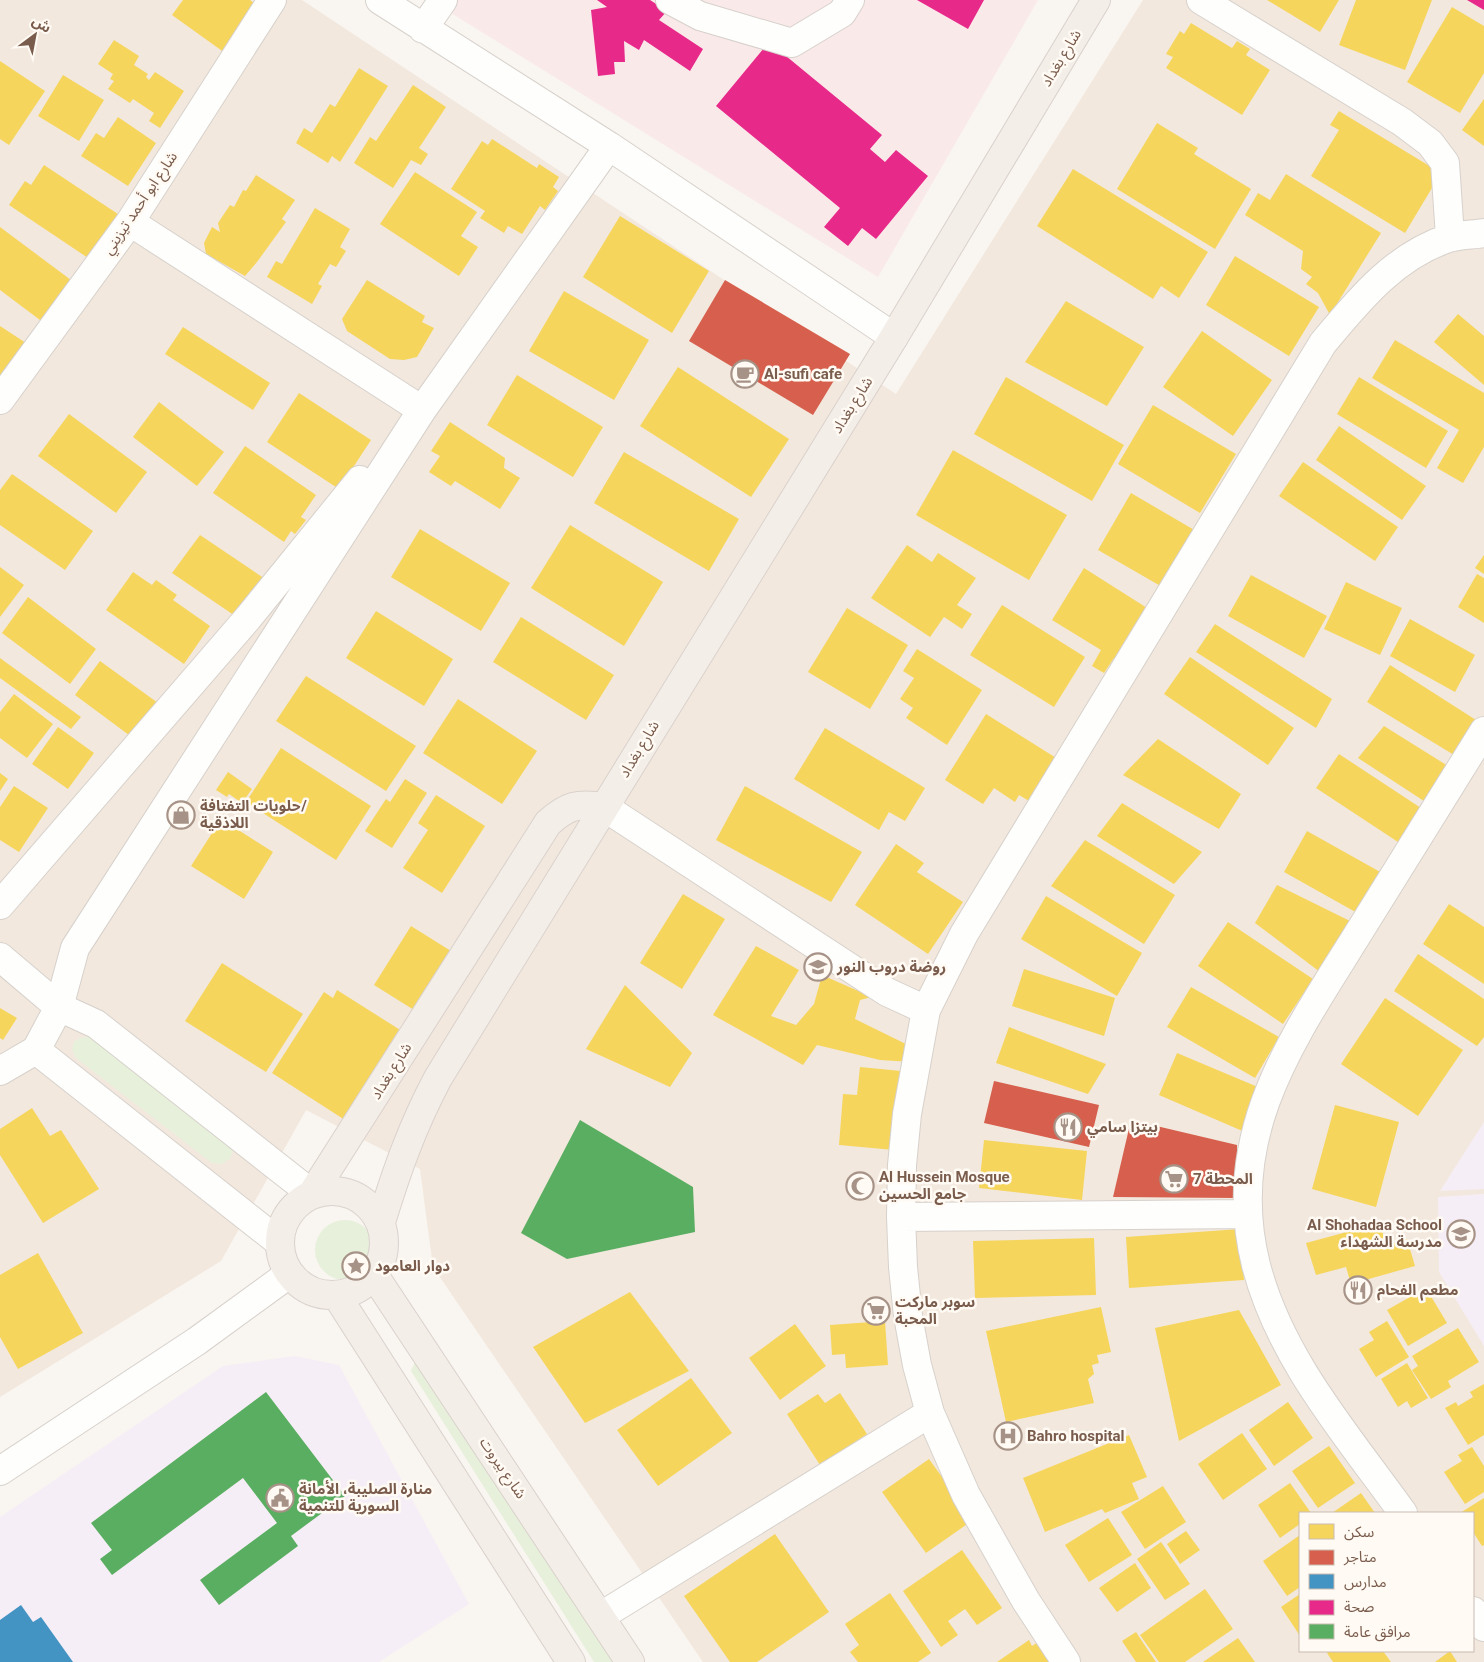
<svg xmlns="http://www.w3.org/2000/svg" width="1484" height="1662" font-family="Roboto,'Noto Sans Arabic',sans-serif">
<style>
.residential{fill:#f2e8de;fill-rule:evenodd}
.education{fill:#f6eef6}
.medical{fill:#fae9e9}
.green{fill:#e7f0db}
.homes{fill:#f6d55c}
.shops{fill:#d6604d}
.schools{fill:#4393c3}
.health{fill:#e7298a}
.public{fill:#5aae61}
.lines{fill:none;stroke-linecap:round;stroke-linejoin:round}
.minor-casing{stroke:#d7d1cb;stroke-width:30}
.major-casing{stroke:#dad1cc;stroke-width:30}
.minor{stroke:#fefefd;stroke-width:28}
.major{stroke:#f3eee8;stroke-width:28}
.labels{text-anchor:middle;stroke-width:5;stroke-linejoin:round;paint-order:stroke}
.street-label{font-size:15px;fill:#7a5c4d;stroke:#fffaf3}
.poi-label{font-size:15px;font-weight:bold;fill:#7a5c4d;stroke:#fffaf3;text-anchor:start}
</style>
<rect width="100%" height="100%" fill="#f9f5f0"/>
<!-- residential -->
<path class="residential" d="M0,0h302l594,394 247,-394h341v1662h-781l-270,-395 -13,-98 -114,-59 -85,151 -221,136zM1300,1513h173v138h-173z"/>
<!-- education -->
<path class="education" d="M1484,1122v67l-44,2z
M1484,1194v152l-45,-74 -1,-75z
M295,1356l44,9 130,239 -90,58h-379v-145l223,-151z"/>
<!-- medical -->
<path class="medical" d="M430,0h608l-160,277z"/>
<!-- green -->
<path class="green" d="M90,1037l141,107 2,7 -3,8 -9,5 -9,-1 -136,-105 -4,-8 2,-8 6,-4z
M315 1250a30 30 0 1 1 60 0a30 30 0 1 1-60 0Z
M415,1362l10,1 190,299h-21l-183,-291z"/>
<!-- homes -->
<path class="homes" d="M183,0h67l8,6 -33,47 -53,-38z
M1267,0h72l-19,32z
M1356,0h76l-27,70 -66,-25z
M1452,7l32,19v47l-24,40 -53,-31z
M1191,23l41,25 5,-7 13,8 -4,6 24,15 -28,45 -76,-47 7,-11 -7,-3 14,-23 4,3z
M114,40l25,16 -5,9 14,9 -2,3 3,3 6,-8 29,19 -24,37 -11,-7 5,-8 -21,-14 -3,4 -22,-14 6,-8 -4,-2 3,-5 -15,-10z
M0,61l45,30 -36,54 -9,-6z
M359,68l29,18 -48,76 -8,-6 -4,7 -32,-20 8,-15 8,5 18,-29 5,3z
M63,75l41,25 -25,41 -41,-25z
M413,85l33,22 -27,41 9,6 -7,11 -10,-5 -18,28 -39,-25 16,-26 6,4z
M1484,99v47l-22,-16z
M1339,111l102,62 -36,60 -94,-57 28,-46 -9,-5z
M118,117l38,26 -28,43 -47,-30 15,-23 8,5z
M1157,123l41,25 -4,6 57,35 -36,60 -98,-60z
M492,139l45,29 2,-4 20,13 -6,10 5,4 -13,19 -5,-4 -18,28 -14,-8 -4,7 -24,-15 5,-7 -34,-22 31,-48 6,4z
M44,165l83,55 -33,42 -85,-57 16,-24 6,4z
M1073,169l135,83 -29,46 -18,-12 -8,13 -116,-73z
M415,172l62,40 -16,24 17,11 -19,29 -79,-52z
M1286,174l95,59 -51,82 -12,-22 -12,-9 6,-7 -11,-8 2,-18 -58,-36 13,-22 12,7z
M256,175l39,25 -13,19 4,3 -29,40 -12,14 -39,-22 -2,-11 8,-16 8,5 -2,-9 12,-18 4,2 9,-17 3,1z
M315,208l35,21 -10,18 6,4 -10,16 -6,-3 -12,20 4,2 -10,18 -45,-27 9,-16 6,3z
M620,216l89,55 -37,62 -89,-56z
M0,227l75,56 -31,40 -44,-33z
M1235,256l84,51 -30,49 -83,-51z
M367,280l58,36 -3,6 12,6 -17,29 -13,3 -14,-1 -43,-28 -5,-12z
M564,291l85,49 -35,60 -85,-49z
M1066,301l78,46 -37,59 -82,-44z
M1458,314l26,22v49l-50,-43z
M0,326l29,19 -29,46z
M183,327l87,56 -17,27 -88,-56z
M1202,331l70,49 -39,56 -70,-49z
M1395,340l89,53v54l-21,36 -26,-15 22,-38 -87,-52z
M678,367l111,72 -38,58 -111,-71z
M517,375l86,52 -30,50 -86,-52z
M1006,377l118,68 -32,56 -118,-67z
M1359,377l89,54 -22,37 -89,-54z
M299,393l72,47 -32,49 -72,-47z
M159,402l65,50 -27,34 -64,-49z
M1153,405l83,49 -36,59 -82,-49z
M69,414l78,58 -31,41 -78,-57z
M450,422l55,36 -1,10 16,10 -20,31 -45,-28 -4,5 -22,-14 11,-16 -9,-5z
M1339,426l87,60 -24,34 -86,-60z
M245,446l71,49 -15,22 5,3 -11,14 -4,-3 -7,11 -71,-49z
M953,450l114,65 -38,65 -113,-65z
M624,452l115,67 -30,52 -115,-68z
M1303,462l95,65 -23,34 -96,-65z
M12,474l81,57 -28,39 -65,-45v-35z
M1131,493l65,38 -32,57 -66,-38z
M570,525l93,57 -39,64 -93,-58z
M420,529l90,54 -29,48 -90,-54z
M200,535l71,48 -27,39 -72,-49z
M907,545l25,17 6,-9 38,25 -19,27 15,9 -10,15 -18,-12 -14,20 -59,-39z
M1484,555v19l-9,-6z
M0,567l24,18 -24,32z
M1084,568l71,45 -31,51 -10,-6 -10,15 -12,-7 9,-16 -49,-30z
M133,572l19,13 4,-5 21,15 -4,5 37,26 -26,38 -78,-54z
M1477,574l7,4v45l-26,-16z
M1251,575l76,41 -23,42 -76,-42z
M1346,582l56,26 -22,47 -56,-26z
M28,597l68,52 -26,35 -68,-51z
M1002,605l83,52 -31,50 -84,-52z
M847,608l61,37 -38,64 -62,-37z
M376,611l77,48 -29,47 -78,-48z
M521,617l93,58 -28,45 -93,-58z
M1410,619l65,36 -20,37 -65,-36z
M1215,624l117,75 -16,29 -120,-76z
M917,649l65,41 -35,55 -41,-27 7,-10 -13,-9 14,-21 -11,-7z
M1190,657l104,71 -26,37 -104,-71z
M0,658l81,59 -10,12 -71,-51z
M100,661l58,42 -25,35 -58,-43z
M1390,665l86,55 -22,35 -87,-53z
M306,676l110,70 -30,45 -110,-70z
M14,694l39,30 -26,34 -27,-20v-26z
M458,699l79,52 -35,53 -79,-51z
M986,714l75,47 -27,43 -15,-9 -4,7 -21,-14 -11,16 -38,-24z
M1384,726l64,40 -21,37 -69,-45z
M58,727l36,26 -26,36 -36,-25z
M825,728l100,60 -20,33 -16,-9 -10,18 -85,-51z
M1158,739l83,55 -22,35 -96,-54z
M281,748l90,58 -35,54 -90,-58z
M1339,754l82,54 -23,34 -82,-54z
M228,772l24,17 -10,14 -13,-9 -2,3 -11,-7z
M0,773l8,6 -8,12z
M405,779l22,14 -35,55 -27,-17 21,-32 4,3z
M14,786l34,22 -29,44 -19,-12v-33z
M745,786l117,66 -31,50 -115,-62z
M436,795l49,31 -43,67 -39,-25 25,-38 -10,-7z
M1122,803l80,49 -28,32 -77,-48z
M221,819l52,33 -29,47 -53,-33z
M1307,831l75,42 -23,41 -75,-42z
M1085,840l90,55 -31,49 -93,-58z
M896,844l28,19 -7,9 46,30 -35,52 -73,-49z
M1277,885l73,36 -26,54 -69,-52z
M683,894l42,25 -43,70 -42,-26z
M1046,896l96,57 -25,43 -96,-57z
M1449,904l35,23v57l-61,-40z
M1228,922l85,57 -30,45 -85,-58z
M411,926l40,25 -37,59 -40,-25z
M756,946l43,24 -28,46 25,9 18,-21 8,-29 50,22 -12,3 -5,19 59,29 -3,14 -31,-2 -63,-15 -14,20 -90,-50z
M1418,954l66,45v38l-7,9 -83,-55z
M222,963l81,51 -37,58 -81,-51z
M1024,969l91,29 -11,38 -92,-30z
M625,985l67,68 -22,34 -84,-38z
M1191,987l88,50 -24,41 -88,-51z
M337,990l68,43 -57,89 -76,-49 52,-81 9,6z
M1385,998l78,52 -45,66 -77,-52z
M0,1008l17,10 -14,22 -3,-2z
M1009,1027l97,37 -18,30 -92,-31z
M1177,1053l88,37 -18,43 -88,-38z
M860,1067l41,4 -7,79 -55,-5 4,-51 14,1z
M1335,1105l64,17 -23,85 -64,-18z
M32,1108l18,28 11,-6 38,59 -56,34 -43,-68v-26z
M984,1140l103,11 -5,49 -103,-12z
M1380,1223l6,22 21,-6 8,27 -64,18 -5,-17 -30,8 -10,-32z
M1240,1229l4,51 -115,8 -3,-51z
M1094,1238l2,57 -121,3 -2,-57z
M38,1253l45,80 -65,36 -18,-32v-62z
M1426,1288l21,35 -39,23 -21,-36z
M630,1292l59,79 -104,52 -52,-76z
M1101,1307l10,45 -14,3 2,8 -7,2 2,9 -6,5 6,24 -88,19 -20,-91z
M1239,1310l42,75 -102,56 -24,-113z
M885,1321l3,44 -42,3 -1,-14 -13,1 -2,-30z
M1387,1321l22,36 -33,20 -17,-28 15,-9 -5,-8z
M795,1324l31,42 -46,34 -31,-42z
M1458,1328l21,34 -31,19 3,6 -20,12 -19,-29 6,-4 -6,-10z
M1407,1363l21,35 -17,10 -4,-7 -9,6 -17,-28z
M691,1378l41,55 -74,53 -41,-56z
M1484,1384v51l-16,10 -23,-37 11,-6 2,4 15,-9 -3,-5z
M840,1393l27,41 -47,31 -33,-51 31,-20 7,9z
M1288,1402l25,36 -39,28 -25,-36z
M1242,1433l25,36 -44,31 -25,-36z
M1129,1435l18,42 -15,6 7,16 -34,14 -3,-4 -57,23 -22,-54z
M1329,1446l26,37 -37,25 -26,-37z
M1472,1447l12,19v26l-19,12 -21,-32 18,-11 -4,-6z
M929,1459l44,61 -47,33 -44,-61z
M1290,1483l21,30h-11v11l-20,14 -22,-33z
M1163,1486l23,36 -41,27 -24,-37z
M1361,1493l14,20h-43z
M1484,1498v47l-2,1 -9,-14v-19h-13z
M1108,1518l24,37 -43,27 -24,-37z
M1186,1531l14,19 -20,14 -13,-20z
M775,1534l54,78 -72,50h-27l-46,-66z
M1300,1535v52l-13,9 -24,-35z
M1161,1542l29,42 -25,16 -28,-41z
M962,1550l40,58 -25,17 -12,-16 -17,12 10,14 -17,12 -38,-56z
M1135,1563l16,25 -34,24 -18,-24z
M1205,1589l28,40 -48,33h-26l-19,-27z
M890,1593l41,60 -13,9h-60l-8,-10 9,-7 -14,-21z
M1300,1594v42l-19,-29z
M1136,1632l20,30h-20l-14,-21z
M1044,1638l16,24h-63l32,-22 3,6z
M1238,1638l17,24h-52z
M1329,1651h54l8,11h-58l-6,-9z
M1450,1651l7,11h-22z"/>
<!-- shops -->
<path class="shops" d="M725,280l125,74 -37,61 -124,-74z
M994,1081l105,24 -10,42 -105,-24z
M1131,1120l106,25v53l-124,-1z"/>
<!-- schools -->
<path class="schools" d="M21,1605l12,17 8,-5 32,45h-73v-42z"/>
<!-- health -->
<path class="health" d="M597,0h53l17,11 -8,9 44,29 -13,22 -46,-31 -5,10 -15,-9 1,21h-11l1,12 -17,2 -7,-66 16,-3z
M917,0h67l-16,29z
M1467,0h17v10z
M769,42l113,93 -12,14 15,13 11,-12 32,26 -52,63 -14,-11 -14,18 -24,-19 16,-19 -124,-102z"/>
<!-- public -->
<path class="public" d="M580,1120l113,67 2,45 -128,27 -46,-26z
M266,1392l79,104 -54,40 7,10 -79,59 -19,-25 77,-57 -34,-45 -131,97 -12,-16 12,-9 -21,-27z"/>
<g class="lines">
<!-- minor casing -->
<g class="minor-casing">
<path id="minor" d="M380,0l229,146 285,191
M670,0l30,16 92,27 50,-30 8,-13
M1201,0l201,122 28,21 15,20 5,74
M423,29l20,-29
M130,222l292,188
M0,400l130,-178 142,-222
M604,807l283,185 39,18
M0,905l248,-287 112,-138
M0,957l59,50 37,17 216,170
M36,1050l243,192
M0,1071l36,-21 23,-43 16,-59 347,-538 187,-264
M901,1217l346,-3
M0,1471l197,-130 92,-67
M1403,1513c-55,-77 -123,-154 -147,-248 -34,-135 41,-232 108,-341 40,-64 80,-129 120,-193
M1473,1611l11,16
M601,1616l329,-203
M1066,1662l-40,-61 -60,-106 -36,-82 -13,-48 -9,-49 -5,-49 -2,-50 1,-52 5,-51 19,-104 38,-76 359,-591c35,-42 72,-88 126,-105 11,-4 24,-3 35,-5"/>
</g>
<!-- major casing -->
<g class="major-casing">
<path id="major" d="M280 1243a52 52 0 1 1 104 0a52 52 0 1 1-104 0Z
M312,1194l236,-371c20,-18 30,-20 56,-16
M381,1222c16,-52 31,-95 57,-144l456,-741 202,-337
M374,1275l256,387
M337,1296l234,366"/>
</g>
<!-- minor -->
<use href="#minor" class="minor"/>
<!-- major -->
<use href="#major" class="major"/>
</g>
<!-- icons -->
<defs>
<g id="cafe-ring" transform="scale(1.4375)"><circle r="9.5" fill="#fffaf3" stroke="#a69286" stroke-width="1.5"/><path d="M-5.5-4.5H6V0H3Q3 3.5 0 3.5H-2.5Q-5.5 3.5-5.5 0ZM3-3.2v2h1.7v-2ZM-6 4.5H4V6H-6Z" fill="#a69286"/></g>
<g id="shop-ring" transform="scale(1.4375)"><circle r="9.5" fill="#fffaf3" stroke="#a69286" stroke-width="1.5"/><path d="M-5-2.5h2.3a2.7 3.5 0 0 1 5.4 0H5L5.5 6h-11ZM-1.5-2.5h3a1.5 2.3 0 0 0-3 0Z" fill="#a69286"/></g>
<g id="school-ring" transform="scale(1.4375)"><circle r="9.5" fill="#fffaf3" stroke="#a69286" stroke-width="1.5"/><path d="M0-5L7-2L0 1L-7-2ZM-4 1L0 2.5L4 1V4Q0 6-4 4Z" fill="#a69286"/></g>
<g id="restaurant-ring" transform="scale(1.4375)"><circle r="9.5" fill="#fffaf3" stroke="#a69286" stroke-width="1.5"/><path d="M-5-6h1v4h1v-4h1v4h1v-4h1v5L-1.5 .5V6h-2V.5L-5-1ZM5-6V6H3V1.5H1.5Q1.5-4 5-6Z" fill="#a69286"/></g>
<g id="supermarket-ring" transform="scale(1.4375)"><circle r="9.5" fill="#fffaf3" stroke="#a69286" stroke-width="1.5"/><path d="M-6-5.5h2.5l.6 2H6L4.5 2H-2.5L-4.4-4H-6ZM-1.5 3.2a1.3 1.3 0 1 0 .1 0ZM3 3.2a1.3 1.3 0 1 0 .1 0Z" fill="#a69286"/></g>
<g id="mosque-ring" transform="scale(1.4375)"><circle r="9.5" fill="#fffaf3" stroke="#a69286" stroke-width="1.5"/><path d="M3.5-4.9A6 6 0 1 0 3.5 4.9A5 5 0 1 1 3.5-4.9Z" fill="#a69286"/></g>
<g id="sight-ring" transform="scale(1.4375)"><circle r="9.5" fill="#fffaf3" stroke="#a69286" stroke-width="1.5"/><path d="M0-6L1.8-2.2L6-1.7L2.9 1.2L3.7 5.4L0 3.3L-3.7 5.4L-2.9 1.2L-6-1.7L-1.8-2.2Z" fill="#a69286"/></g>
<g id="hospital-ring" transform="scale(1.4375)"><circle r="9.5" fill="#fffaf3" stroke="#a69286" stroke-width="1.5"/><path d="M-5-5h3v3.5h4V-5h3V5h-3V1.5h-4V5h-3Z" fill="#a69286"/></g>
<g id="civic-ring" transform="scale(1.4375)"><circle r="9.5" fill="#fffaf3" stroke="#a69286" stroke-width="1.5"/><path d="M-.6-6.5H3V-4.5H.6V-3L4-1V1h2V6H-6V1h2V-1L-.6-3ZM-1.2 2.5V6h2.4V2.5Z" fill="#a69286"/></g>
</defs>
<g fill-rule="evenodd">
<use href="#cafe-ring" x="745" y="374"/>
<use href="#shop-ring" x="181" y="815"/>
<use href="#school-ring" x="818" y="967"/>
<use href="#restaurant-ring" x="1068" y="1127"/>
<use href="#supermarket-ring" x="1174" y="1179"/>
<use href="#mosque-ring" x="860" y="1186"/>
<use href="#school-ring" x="1461" y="1234"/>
<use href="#sight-ring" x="356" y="1266"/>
<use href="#restaurant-ring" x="1358" y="1290"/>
<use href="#supermarket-ring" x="876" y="1311"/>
<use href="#hospital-ring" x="1008" y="1436"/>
<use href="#civic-ring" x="280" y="1498"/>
</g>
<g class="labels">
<!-- street labels -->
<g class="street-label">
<text transform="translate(1061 58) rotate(-59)" y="5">شارع بغداد</text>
<text transform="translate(140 203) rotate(-56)" y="5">شارع ابو أحمد تيزيني</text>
<text transform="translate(852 405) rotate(-58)" y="5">شارع بغداد</text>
<text transform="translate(639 749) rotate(-59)" y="5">شارع بغداد</text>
<text transform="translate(391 1071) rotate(-58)" y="5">شارع بغداد</text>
<text transform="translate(503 1468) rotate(56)" y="5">شارع بيروت</text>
</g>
<!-- poi labels -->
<g class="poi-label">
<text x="764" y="379">Al-sufi cafe</text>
<text x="200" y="811">حلويات التفتافة/<tspan x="200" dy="17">اللاذقية</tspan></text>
<text x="837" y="972">روضة دروب النور</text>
<text x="1087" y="1132">بيتزا سامي</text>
<text x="879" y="1182">Al Hussein Mosque<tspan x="879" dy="17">جامع الحسين</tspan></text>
<text x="1193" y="1184">المحطة 7</text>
<text x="1442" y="1230" text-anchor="end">Al Shohadaa School<tspan x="1442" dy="17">مدرسة الشهداء</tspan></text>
<text x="375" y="1271">دوار العامود</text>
<text x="1377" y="1295">مطعم الفحام</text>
<text x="895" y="1307">سوبر ماركت<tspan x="895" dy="17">المحبة</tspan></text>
<text x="1027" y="1441">Bahro hospital</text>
<text x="299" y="1494">منارة الصليبة، الأمانة<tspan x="299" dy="17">السورية للتنمية</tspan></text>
</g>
</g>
<!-- legend -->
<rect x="1299" y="1512" width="175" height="140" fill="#fffaf3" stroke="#cabbb1"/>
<rect x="1309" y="1524" width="25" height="15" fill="#f6d55c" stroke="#cabbb1"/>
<text x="1344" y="1537" font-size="15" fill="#7a5c4d">سكن</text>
<rect x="1309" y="1550" width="25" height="15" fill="#d6604d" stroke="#cabbb1"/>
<text x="1344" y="1562" font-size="15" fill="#7a5c4d">متاجر</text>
<rect x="1309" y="1574" width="25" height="15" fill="#4393c3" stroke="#cabbb1"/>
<text x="1344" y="1587" font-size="15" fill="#7a5c4d">مدارس</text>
<rect x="1309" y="1600" width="25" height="15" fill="#e7298a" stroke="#cabbb1"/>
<text x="1344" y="1612" font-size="15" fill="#7a5c4d">صحة</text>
<rect x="1309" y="1624" width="25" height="15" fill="#5aae61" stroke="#cabbb1"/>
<text x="1344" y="1637" font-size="15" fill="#7a5c4d">مرافق عامة</text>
<!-- north arrow -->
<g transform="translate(35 35) rotate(32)" stroke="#fffaf3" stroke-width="4" paint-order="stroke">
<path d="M0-4L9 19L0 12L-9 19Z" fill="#7a5c4d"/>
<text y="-8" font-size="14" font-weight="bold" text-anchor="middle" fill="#7a5c4d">ش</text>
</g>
</svg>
